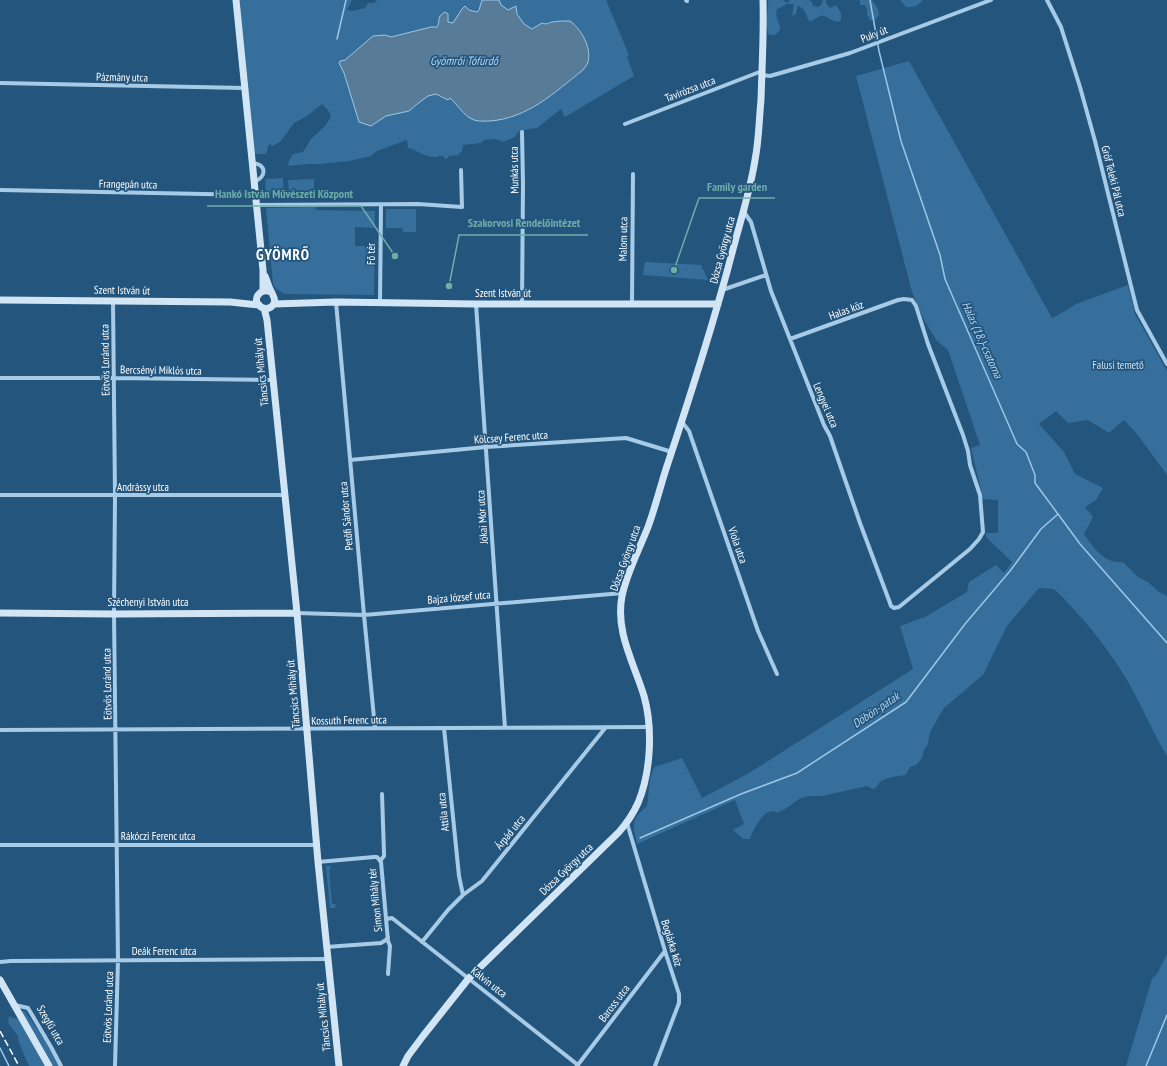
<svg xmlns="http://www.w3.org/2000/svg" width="1167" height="1066" font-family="'PT Sans Narrow',sans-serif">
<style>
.green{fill:#366f9b;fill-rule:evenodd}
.water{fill:#587c98;stroke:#9cc7e7}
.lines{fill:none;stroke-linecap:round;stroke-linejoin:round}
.stream{stroke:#9cc7e7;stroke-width:1.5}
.street{stroke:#a7cbe6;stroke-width:4}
.secondary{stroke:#d1e5f5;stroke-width:7}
.rail{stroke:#fff;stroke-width:1.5;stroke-dasharray:7 3;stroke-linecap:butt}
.labels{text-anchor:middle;stroke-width:3.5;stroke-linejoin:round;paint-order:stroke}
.street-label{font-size:11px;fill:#fff;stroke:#23557d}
.park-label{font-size:11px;fill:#cbe3f5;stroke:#23557d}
.water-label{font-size:12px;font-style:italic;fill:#b3d4ee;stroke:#23557d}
.district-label{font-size:15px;font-weight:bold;letter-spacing:1px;fill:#fff;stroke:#23557d}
.leader{fill:none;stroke:#6fada8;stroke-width:1.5}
.callout-dot{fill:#6fada8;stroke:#23557d;stroke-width:1.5}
.callout-label{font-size:12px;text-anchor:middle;font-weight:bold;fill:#6fada8;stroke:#23557d;stroke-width:3.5;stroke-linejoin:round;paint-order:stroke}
</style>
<rect width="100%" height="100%" fill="#23557d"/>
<!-- green -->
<path class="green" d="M238,0h114l-5,10 6,1 12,-3 3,-5h6l3,-3h229l23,55 -2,1 7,20 -69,41 -4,-8 -24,19 -8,1 -11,3 -3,5 -12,5 -7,-3 -12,1 -3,3 -18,2 -1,7h-2l-1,3 -10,1 -2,3h-2l-2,-3h-5v1c-15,0 -18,-6 -30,-9l-1,-8 -30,11 -6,5 -22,5 -29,3h-11l-21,2 1,-5 4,-7 10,-2 8,-13 14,-13 6,-9 -3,-7 -6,-6 -15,12 -13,7 -13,18 -8,5 -4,-2 -3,10h-12z
M768,0h15l4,3 3,-3h18l3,1 2,5 5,1 3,-2 2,-5h3v3l4,5 6,-3 5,8v7l-3,2c-16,-4 -11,-12 -28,0 -5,-6 -3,-13 -12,-16l-2,8 -4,2 2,-12h-8l-2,2 -7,3c-4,13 10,17 -2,26h-6c-5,-11 0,-24 -1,-35z
M860,0h12c5,7 11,13 3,20h-5l-3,-6v-6l-3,-3h-4z
M900,0h23c-6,6 -8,8 -17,7z
M909,61l143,257 13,-7 11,-7 52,-19 7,29 32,57v104l-30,-41 -13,-14 -15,13 -21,-13 -20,3 -12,-12 -17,13 25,28 11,22 28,14 -7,12 -11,7 8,10 -9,17c10,14 20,30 39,28l15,15 10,5 11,10 8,4v160c-16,-26 -27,-55 -43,-81 -20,-32 -43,-60 -70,-86l-15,-1 -32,38 -24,49 -39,33 -14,24 -2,12 -4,6 -2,8 -6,7 -6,2 -4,8c-8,1 -20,2 -26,7 -2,3 -3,5 -7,7l-6,-3 -45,10h-13l-10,3 -12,9 -10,5 -3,-2c0,0 -5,1 -6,1 -7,4 -16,19 -18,27h-7l-10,-9 11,-6 -9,-24 -98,44c-4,-19 -7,-24 10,-38l3,-27 4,-12 28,-9 20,40 47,-25 164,-104 -13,-43 25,-9 42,-25 2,-10 27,-17 8,8 8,-11 -25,-24 -2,-5h13v-33l-16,-1v-5l-11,-46 9,-3 -32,-95 -11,-9 -12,-19 -13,-30 -56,-216z
M283,178l1,20h-18l-1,-19z
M314,179v13l-25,1 -1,-13z
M315,207l1,3 59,1 -1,84 -89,-1 -9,-5 -3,-5 -7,-76zM355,227l20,1 -1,18h-19z
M386,209h30v23h-13l-1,-4h-16z
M645,262l56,3 7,15 -65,-5z
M326,866h4l1,3h-2l3,35h4l-1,4h-5z
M1167,954v112h-41l26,-87 5,-5z
M24,1010l20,29 15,27h-30l-11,-26v-4l-10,-13 1,-7 8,3z"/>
<!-- water -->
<path class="water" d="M482,0h17l2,5 7,5 8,-4 1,8 7,10 8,5 10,-6c5,2 6,0 10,-1 6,-1 13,-1 18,-1 11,8 22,27 18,41 -1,3 -3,5 -5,8 -29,23 -55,48 -93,51 -6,0 -13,1 -18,-2 -8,-3 -15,-15 -22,-21l-2,2 -12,-6 -8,2 -12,9 -7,6 -23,5 -15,10 -12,-4 -15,-49 -5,-10 1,-2 5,-1 28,-24 12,-1 6,2 40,-10h6c4,-7 -1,-10 8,-15l3,2v8l5,1 9,-14 3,-3 4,4 8,2 2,-2z"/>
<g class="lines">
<!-- stream -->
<path class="stream" d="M870,0l9,51 22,90 39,114 5,24 69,158 3,7 9,8 9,23v8l23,31 22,30 87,99
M337,39l9,-39
M640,838l101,-44 56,-21 109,-71 59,-78 45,-53 31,-42 17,-15
M0,1048l9,18
M1146,1066l21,-51"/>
<!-- street -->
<path class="street" d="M686,0l1,1
M1047,0l14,27 19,60 15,54 42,169 30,54
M762,75l8,1 80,-23 141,-53
M0,83l244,5
M625,124l137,-53
M252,163c15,1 15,14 2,19
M0,190l255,5
M256,205l162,-1 44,3 -1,-37
M744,212l7,10 20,69 53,134 6,11 30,87 30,80 1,3 3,2 5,-1 71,-58 9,-10 4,-7 -3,-37 -10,-30 -2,-14 -5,-16 -35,-91 -12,-38 -4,-6 -8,-1 -6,1 -108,39
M722,290l44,-15
M113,301l2,195 -1,118 4,346 -3,106
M336,302l28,313 11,113
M380,303l1,-98
M476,304l29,424
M522,304l1,-120 -1,-52
M632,304l1,-130
M0,378h115l159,2
M682,422l7,9 69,200 19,43
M350,460l136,-13 140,-9 46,14
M0,495h285
M297,613l67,2 259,-22
M444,728l15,148 4,19
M0,730l649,-3
M627,823l38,128 14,43v9l-24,63
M0,845h317
M380,861l4,-5v-3l-2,-59
M318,862l56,-5h3l4,5 7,79 2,5 -2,28
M387,919l5,-1 186,147
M422,942l26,-32 15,-15 19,-14 124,-154
M326,947l55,-4 5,-3 2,-3
M0,962l11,-1 316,-2
M15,1005l13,3 23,39 10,19
M577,1066l88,-115"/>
<!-- secondary -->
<path class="secondary" d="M236,0l27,270v21
M265,276c2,4 3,10 6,15 2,5 7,11 0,16 -3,2 -7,2 -10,0 -10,-6 -2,-20 10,-15
M0,300l230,2 29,3
M274,304l62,-2 140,2h242
M264,308l3,12 30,293 21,249 21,204
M0,613l114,1 183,-1
M0,980l49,86
M403,1066l5,-10 15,-20 46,-58 150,-146c8,-9 14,-18 19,-29 13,-31 15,-75 6,-107 -10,-33 -29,-64 -22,-100 5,-24 17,-46 26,-69 7,-19 12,-39 18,-58 24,-72 47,-143 66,-216 8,-31 18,-61 23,-93 4,-20 4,-40 6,-60 1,-33 3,-67 2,-100"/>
<!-- rail -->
<path class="rail" d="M0,1031l19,35"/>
</g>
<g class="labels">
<!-- street labels -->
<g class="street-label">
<text transform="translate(874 34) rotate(-21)" y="4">Puky út</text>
<text transform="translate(122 77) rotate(1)" y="4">Pázmány utca</text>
<text transform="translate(690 89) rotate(-21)" y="4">Tavirózsa utca</text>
<text transform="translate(514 170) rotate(-91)" y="4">Munkás utca</text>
<text transform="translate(1114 181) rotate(76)" y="4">Gróf Teleki Pál utca</text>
<text transform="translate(128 184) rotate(1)" y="4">Frangepán utca</text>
<text transform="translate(623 239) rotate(-89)" y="4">Malom utca</text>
<text transform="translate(722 250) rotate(-75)" y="4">Dózsa György utca</text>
<text transform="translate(371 254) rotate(-90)" y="4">Fő tér</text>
<text transform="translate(122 290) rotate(1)" y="4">Szent István út</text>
<text x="503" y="297">Szent István út</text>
<text transform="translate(846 310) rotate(-20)" y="4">Halas köz</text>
<text transform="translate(105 360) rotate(-91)" y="4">Eötvös Loránd utca</text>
<text transform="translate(161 370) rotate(1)" y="4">Bercsényi Miklós utca</text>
<text transform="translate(261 372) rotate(-96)" y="4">Táncsics Mihály út</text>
<text transform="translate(826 405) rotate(67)" y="4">Lengyel utca</text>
<text transform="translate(511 437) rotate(-4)" y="4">Kölcsey Ferenc utca</text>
<text x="143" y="491">Andrássy utca</text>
<text transform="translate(346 516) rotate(-95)" y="4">Petőfi Sándor utca</text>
<text transform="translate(482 517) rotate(-94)" y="4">Jókai Mór utca</text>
<text transform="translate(738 545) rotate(71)" y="4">Viola utca</text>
<text transform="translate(625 558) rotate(-70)" y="4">Dózsa György utca</text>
<text transform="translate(459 597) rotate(-5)" y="4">Bajza József utca</text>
<text x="148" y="606">Széchenyi István utca</text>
<text transform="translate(107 684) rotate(-91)" y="4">Eötvös Loránd utca</text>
<text transform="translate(293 694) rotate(-95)" y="4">Táncsics Mihály út</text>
<text transform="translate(349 720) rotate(-1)" y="4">Kossuth Ferenc utca</text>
<text transform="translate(443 812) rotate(-96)" y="4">Attila utca</text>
<text transform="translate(510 832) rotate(-51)" y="4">Árpád utca</text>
<text x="158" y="840">Rákóczi Ferenc utca</text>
<text transform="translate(566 869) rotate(-44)" y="4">Dózsa György utca</text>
<text transform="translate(375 900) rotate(-96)" y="4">Simon Mihály tér</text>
<text transform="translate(672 943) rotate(73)" y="4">Boglárka köz</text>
<text x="164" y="955">Deák Ferenc utca</text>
<text transform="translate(489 982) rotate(38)" y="4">Kálvin utca</text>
<text transform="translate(614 1003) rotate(-53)" y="4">Baross utca</text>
<text transform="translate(108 1007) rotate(-88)" y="4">Eötvös Loránd utca</text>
<text transform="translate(323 1017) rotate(-96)" y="4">Táncsics Mihály út</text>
<text transform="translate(51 1025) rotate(60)" y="4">Szegfű utca</text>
</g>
<!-- park labels -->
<g class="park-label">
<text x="1118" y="369">Falusi temető</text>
</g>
<!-- water labels -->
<g class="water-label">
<text x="464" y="65">Gyömrői Tófürdő</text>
<text transform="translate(982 340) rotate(66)" y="4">Halas (18.)-csatorna</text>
<text transform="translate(876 710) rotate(-34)" y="4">Döbön-patak</text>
</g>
<!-- district labels -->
<g class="district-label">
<text x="283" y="260">GYÖMRŐ</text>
</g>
</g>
<!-- callouts -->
<path class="leader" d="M674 270L699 198H775M395 256L361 206H207M449 286L459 235H588"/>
<g class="callout-dot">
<circle cx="674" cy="270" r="4"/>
<circle cx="395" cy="256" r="4"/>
<circle cx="449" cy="286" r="4"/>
</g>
<g class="callout-label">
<text x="737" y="191">Family garden</text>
<text x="284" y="198">Hankó István Művészeti Központ</text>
<text x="524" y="227">Szakorvosi Rendelőintézet</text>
</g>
</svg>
